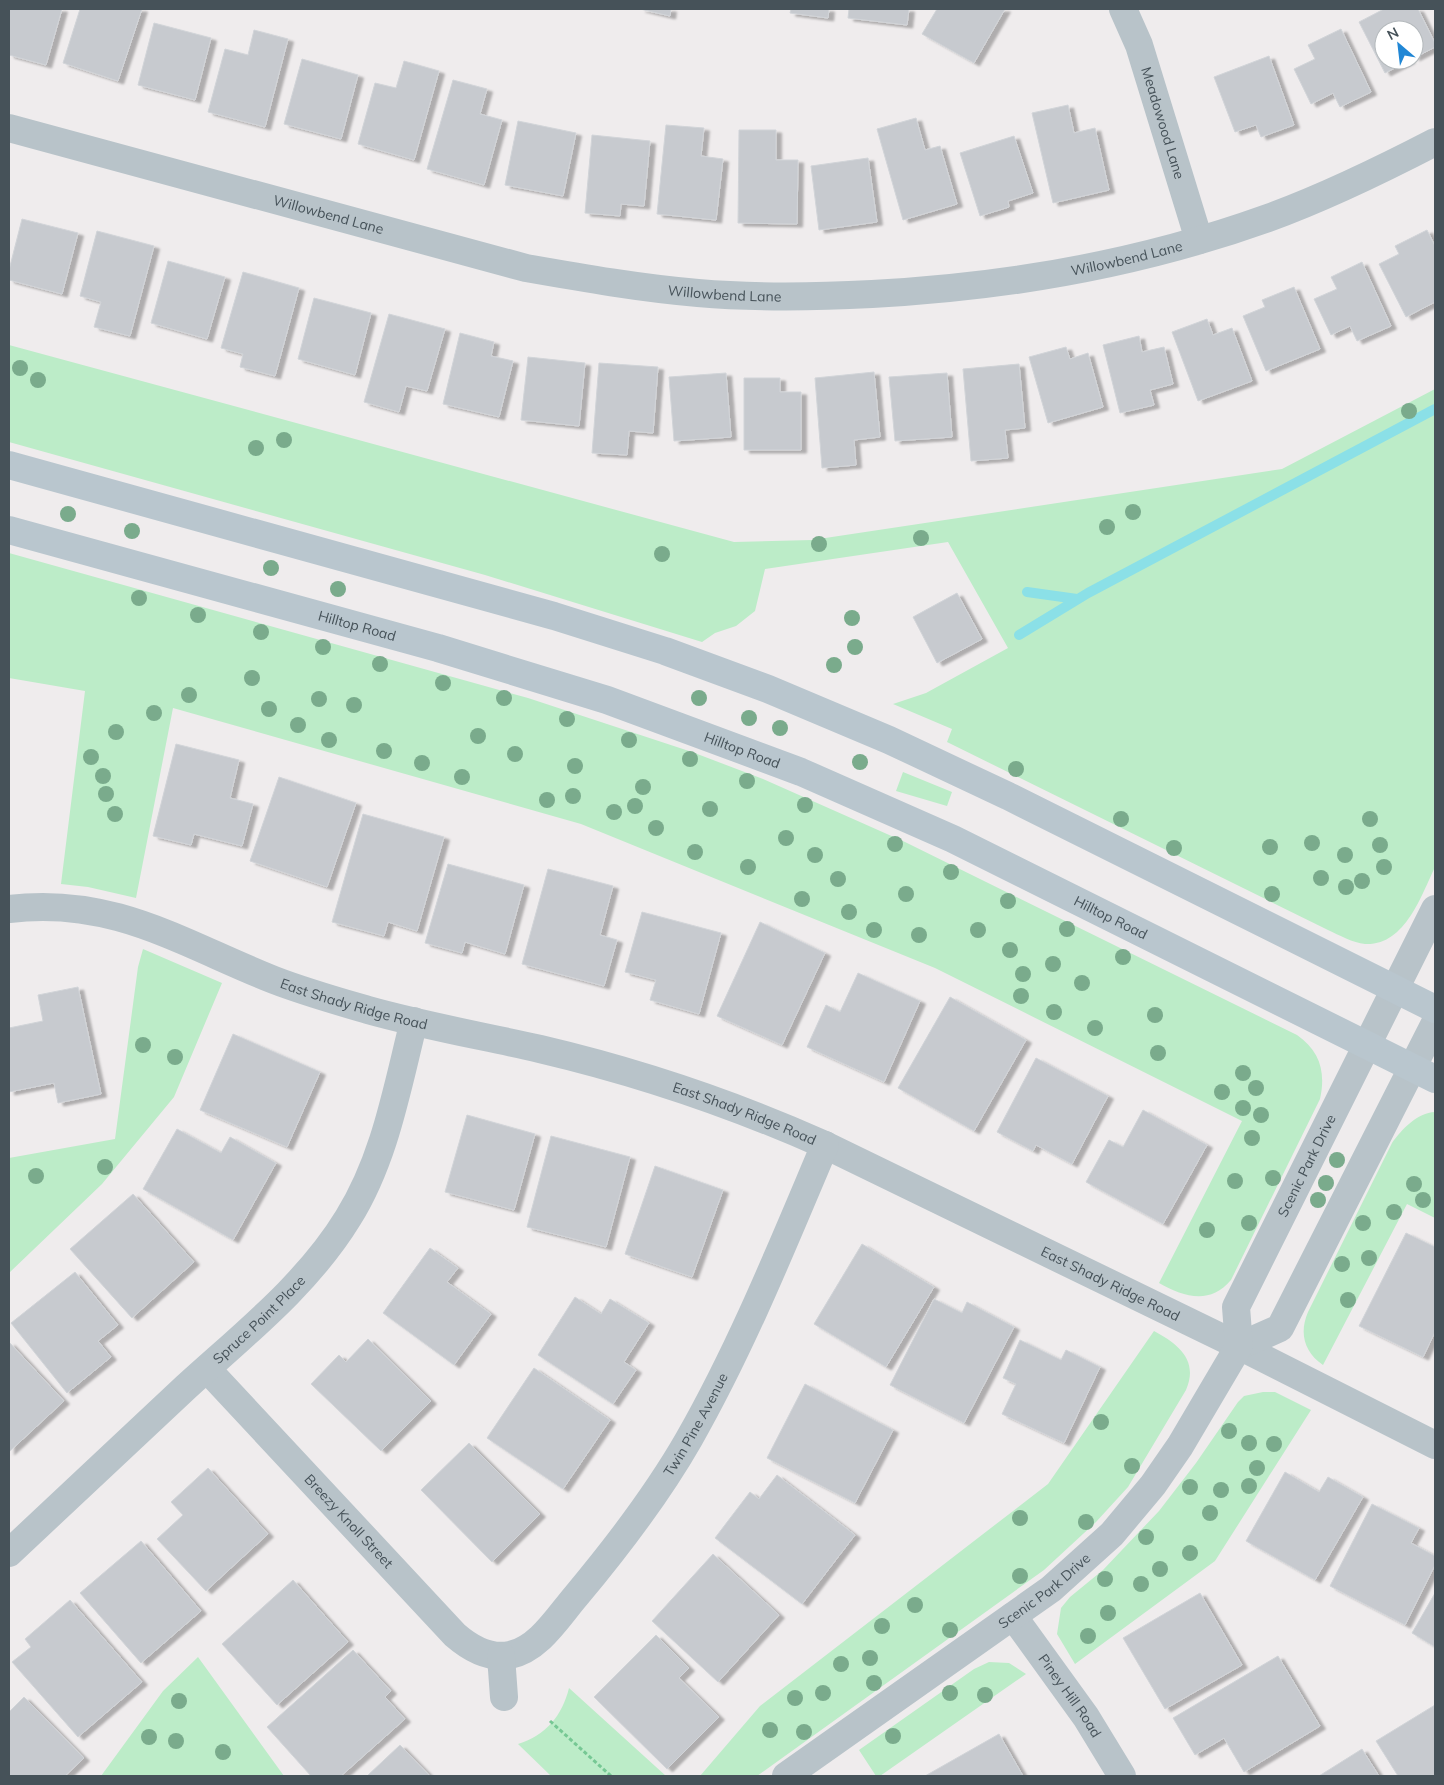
<svg xmlns="http://www.w3.org/2000/svg" width="1444" height="1785" font-family="Mulish,sans-serif">
<style>
.green{fill:#bcecc8}
.lines{fill:none;stroke-linecap:round;stroke-linejoin:round}
.stream{stroke:#8be0e7;stroke-width:10}
.building{fill:#c7cacf;stroke:#d1d4d8;filter:url(#shadow)}
.path{stroke:#76c894;stroke-width:3;stroke-dasharray:4 2.5;stroke-linecap:butt}
.street{stroke:#b8c3c9;stroke-width:28}
.secondary{stroke:#b9c6ce;stroke-width:28}
.tree{fill:#7aab8c}
.labels{text-anchor:middle;stroke-width:4;stroke-linejoin:round;paint-order:stroke}
.street-label{font-size:14px;fill:#465259;stroke:#fff}
</style>
<defs>
<filter id="shadow"><feDropShadow dx="5.5" dy="3" stdDeviation="1" flood-color="#0004"/></filter>
</defs>
<rect width="100%" height="100%" fill="#efeced"/>
<!-- green -->
<path class="green" d="M9,345l725,197 78,-2 470,-71 153,-80v478c-14,29 -30,79 -70,77 -12,-1 -26,-9 -37,-14l-381,-188 5,-13 -59,-25 33,-11 82,-45 -60,-106 -183,27 -10,42 -19,15 -21,7 -13,9 -217,-67 -476,-133z
M9,553l519,145 164,54 71,27 142,63 392,193c23,16 29,37 23,64l-89,181c-21,25 -47,17 -72,3l83,-162 -307,-153 -354,-144 -408,-116 -37,190 -48,-11 -27,-3 24,-193 -76,-13z
M903,772l49,20 -5,14 -51,-15z
M143,949l79,34 -48,114 -72,87 -93,89v-115l106,-19 23,-172z
M1435,1112v106l-28,-14 -84,161c-19,-13 -24,-32 -15,-53l84,-169c10,-14 25,-30 43,-31z
M1154,1331c24,13 45,29 32,59l-58,97 -32,35 -52,48 -287,206h-57l60,-70 288,-222z
M1263,1392h12l36,18 -96,151 -140,103 -18,-30 4,-26 9,-11 33,-27 56,-59 37,-48 42,-61 6,-6z
M198,1657l86,119h-183l62,-85z
M989,1662l20,1 17,11 -146,102h-4l-17,-26 115,-81z
M569,1688l97,88h-115l-33,-32c28,-9 44,-28 51,-56z"/>
<g class="lines">
<!-- stream -->
<path class="stream" d="M1027,592l50,7
M1019,635l69,-42 347,-184"/>
</g>
<!-- building -->
<path class="building" d="M9,9h53l-16,56 -37,-10z
M80,9h62l-24,72 -55,-18z
M640,9h31l-1,7z
M791,9h38l-1,9 -38,-5z
M849,9h60l-2,16 -59,-7z
M937,9h68l-31,54 -52,-29z
M1384,9h34l17,34v4l-21,11v-28h-30v30h26l-25,13 -26,-51z
M154,23l57,15 -16,62 -57,-15z
M1341,29l30,63 -31,15 -7,-14 -22,11 -17,-35 21,-10 -7,-14z
M254,30l34,9 -23,88 -57,-15 17,-63 23,6z
M1269,56l25,69 -33,12 -5,-12 -21,7 -21,-55z
M302,59l56,16 -17,64 -57,-15z
M404,61l35,10 -25,89 -56,-16 17,-61 21,5z
M453,80l34,9 -7,25 22,6 -18,65 -57,-16z
M1068,105l6,28 21,-5 14,62 -56,13 -21,-90z
M916,118l9,32 15,-4 17,58 -54,16 -26,-91z
M518,121l58,12 -13,63 -58,-11z
M666,125l38,3 -3,28 22,3 -7,61 -59,-6z
M739,130h37v30h22l-1,64 -59,-1z
M592,135l58,6 -6,65 -23,-2 -1,12 -35,-3z
M1014,136l19,57 -25,8 1,6 -29,9 -20,-63z
M868,158l9,64 -58,8 -8,-64z
M22,219l56,14 -16,61 -53,-14v-10z
M1427,230l8,16v56l-29,15 -27,-53 20,-10 -4,-8z
M97,231l57,15 -24,90 -36,-9 7,-25 -21,-6z
M168,261l57,16 -18,62 -56,-16z
M1362,262l29,64 -34,15 -7,-15 -19,9 -17,-36 23,-10 -6,-12z
M243,272l56,16 -24,88 -35,-9 3,-13 -22,-6z
M1294,287l26,62 -54,22 -23,-55 22,-9 -3,-7z
M314,298l57,15 -16,62 -57,-16z
M389,314l56,15 -18,62 -21,-5 -7,26 -35,-10z
M1207,319l6,16 19,-7 20,53 -54,20 -26,-69z
M460,333l34,9 -3,14 22,5 -14,56 -56,-13z
M1139,336l3,16 22,-5 9,37 -23,6 4,15 -34,8 -17,-68z
M1066,347l4,12 18,-6 15,54 -55,16 -19,-66z
M528,357l57,6 -6,63 -58,-6z
M599,363l59,4 -5,66 -24,-2 -2,24 -35,-2z
M1019,364l6,64 -20,2 3,28 -37,3 -8,-92z
M874,372l6,65 -26,3 2,25 -34,3 -7,-90z
M726,373l5,64 -57,4 -5,-64z
M947,373l5,64 -57,4 -6,-64z
M744,378h36v14h21v58h-57z
M957,593l25,46 -45,24 -24,-46z
M176,744l63,16 -9,38 23,6 -11,42 -48,-12 -3,11 -38,-9z
M279,777l77,26 -29,84 -77,-26z
M363,814l81,23 -27,94 -29,-9 -4,14 -52,-14z
M448,864l76,21 -19,69 -40,-12 -3,11 -37,-10z
M548,869l65,17 -13,49 17,5 -13,46 -82,-22z
M642,912l79,21 -22,81 -49,-14 6,-20 -31,-8z
M760,922l65,31 -43,92 -65,-29z
M858,973l62,28 -36,81 -77,-35 19,-42 14,7z
M78,987l23,107 -43,9 -4,-20 -45,9v-64l34,-7 -5,-26z
M950,997l76,43 -52,91 -76,-43z
M233,1034l87,38 -33,75 -87,-37z
M1036,1058l72,38 -36,68 -36,-19 -3,6 -36,-19z
M1143,1110l64,35 -44,79 -77,-42 23,-42 14,7z
M467,1115l68,19 -21,76 -69,-18z
M177,1129l44,24 9,-16 46,26 -43,77 -90,-51z
M551,1136l79,21 -24,90 -79,-20z
M655,1166l68,24 -31,87 -67,-23z
M133,1194l61,68 -62,56 -62,-69z
M1406,1233l29,14v85l-12,25 -64,-31z
M862,1244l72,43 -48,80 -72,-43z
M430,1248l28,20 -11,14 44,32 -37,51 -71,-52z
M75,1272l43,53 -20,16 13,16 -44,36 -56,-70z
M575,1297l26,17 9,-15 39,24 -25,39 12,8 -23,34 -75,-49z
M934,1299l28,14 5,-11 47,25 -50,96 -74,-38z
M368,1339l63,62 -50,50 -70,-67 28,-29 7,7z
M1020,1340l41,20 5,-10 34,17 -36,76 -62,-29 14,-30 -13,-6z
M9,1342l55,59 -55,51z
M534,1368l76,52 -47,69 -76,-51z
M805,1384l88,46 -38,73 -88,-45z
M469,1443l71,71 -48,48 -71,-72z
M208,1468l60,66 -62,57 -49,-52 26,-24 -12,-13z
M1285,1472l34,20 9,-15 35,20 -48,83 -69,-39z
M777,1475l78,60 -53,69 -87,-66 35,-46 9,7z
M1372,1504l47,24 -8,15 24,13v9l-30,60 -75,-39z
M141,1541l60,70 -60,52 -61,-70z
M713,1554l66,61 -61,67 -66,-61z
M293,1580l55,62 -71,63 -55,-61z
M1200,1593l42,72 -77,44 -42,-71z
M1435,1593v54l-23,-14z
M70,1600l72,82 -64,55 -66,-75 19,-15 -6,-8z
M656,1635l33,33 -10,10 40,39 -52,52 -73,-72z
M353,1650l38,41 -6,6 20,22 -64,57h-30l-44,-49z
M1278,1656l42,70 -76,46 -20,-34 -29,17 -22,-37z
M24,1697l60,61 -19,18h-56v-64z
M1435,1705v71h-37l-22,-35z
M999,1734l24,42h-98z
M400,1745l30,31h-63z
M1362,1749l17,27h-60z"/>
<g class="lines">
<!-- path -->
<path class="path" d="M550,1721l61,55"/>
<!-- street -->
<g class="street">
<path id="s1" d="M1123,9l16,36 60,195"/>
<path id="s2" d="M9,128l517,140c57,10 114,20 172,25 58,5 116,4 174,1 135,-7 268,-30 396,-76 58,-21 113,-48 167,-76"/>
<path id="s3" d="M9,909c104,-13 174,35 265,71 31,12 63,21 94,30 57,16 115,26 172,39 98,23 193,55 285,96l414,201 196,99"/>
<path d="M1239,1346l41,-18 155,-305"/>
<path id="s4" d="M207,1369l248,266c15,13 34,24 55,20 29,-6 48,-38 66,-59 41,-49 81,-101 113,-157 53,-93 94,-195 136,-294"/>
<path id="s5" d="M9,1553c59,-55 118,-111 177,-166 57,-52 121,-102 162,-169 37,-59 49,-130 66,-197"/>
<path id="s6" d="M1013,1616l73,101 36,59"/>
<path d="M501,1656l3,41"/>
<path id="s7" d="M786,1776l265,-187 61,-55 41,-49 27,-39 59,-100 -3,-39 199,-398"/>
</g>
<!-- secondary -->
<g class="secondary">
<path d="M9,465l545,151 111,35 103,38 121,51 119,56 427,213"/>
<path id="s8" d="M9,530l429,118 169,52 194,72 152,67 482,240"/>
</g>
</g>
<!-- trees -->
<g class="tree">
<circle cx="20" cy="368" r="8"/>
<circle cx="38" cy="380" r="8"/>
<circle cx="1409" cy="411" r="8"/>
<circle cx="284" cy="440" r="8"/>
<circle cx="256" cy="448" r="8"/>
<circle cx="1133" cy="512" r="8"/>
<circle cx="68" cy="514" r="8"/>
<circle cx="1107" cy="527" r="8"/>
<circle cx="132" cy="531" r="8"/>
<circle cx="921" cy="538" r="8"/>
<circle cx="819" cy="544" r="8"/>
<circle cx="662" cy="554" r="8"/>
<circle cx="271" cy="568" r="8"/>
<circle cx="338" cy="589" r="8"/>
<circle cx="139" cy="598" r="8"/>
<circle cx="198" cy="615" r="8"/>
<circle cx="852" cy="618" r="8"/>
<circle cx="261" cy="632" r="8"/>
<circle cx="323" cy="647" r="8"/>
<circle cx="855" cy="647" r="8"/>
<circle cx="380" cy="664" r="8"/>
<circle cx="834" cy="665" r="8"/>
<circle cx="252" cy="678" r="8"/>
<circle cx="443" cy="683" r="8"/>
<circle cx="189" cy="695" r="8"/>
<circle cx="504" cy="698" r="8"/>
<circle cx="699" cy="698" r="8"/>
<circle cx="319" cy="699" r="8"/>
<circle cx="354" cy="705" r="8"/>
<circle cx="269" cy="709" r="8"/>
<circle cx="154" cy="713" r="8"/>
<circle cx="749" cy="718" r="8"/>
<circle cx="567" cy="719" r="8"/>
<circle cx="298" cy="725" r="8"/>
<circle cx="780" cy="728" r="8"/>
<circle cx="116" cy="732" r="8"/>
<circle cx="478" cy="736" r="8"/>
<circle cx="329" cy="740" r="8"/>
<circle cx="629" cy="740" r="8"/>
<circle cx="384" cy="751" r="8"/>
<circle cx="515" cy="754" r="8"/>
<circle cx="91" cy="757" r="8"/>
<circle cx="690" cy="759" r="8"/>
<circle cx="860" cy="762" r="8"/>
<circle cx="422" cy="763" r="8"/>
<circle cx="575" cy="766" r="8"/>
<circle cx="1016" cy="769" r="8"/>
<circle cx="103" cy="776" r="8"/>
<circle cx="462" cy="777" r="8"/>
<circle cx="747" cy="781" r="8"/>
<circle cx="643" cy="787" r="8"/>
<circle cx="106" cy="794" r="8"/>
<circle cx="573" cy="796" r="8"/>
<circle cx="547" cy="800" r="8"/>
<circle cx="805" cy="805" r="8"/>
<circle cx="635" cy="806" r="8"/>
<circle cx="710" cy="809" r="8"/>
<circle cx="614" cy="812" r="8"/>
<circle cx="115" cy="814" r="8"/>
<circle cx="1121" cy="819" r="8"/>
<circle cx="1370" cy="819" r="8"/>
<circle cx="656" cy="828" r="8"/>
<circle cx="786" cy="838" r="8"/>
<circle cx="1312" cy="843" r="8"/>
<circle cx="895" cy="844" r="8"/>
<circle cx="1380" cy="845" r="8"/>
<circle cx="1270" cy="847" r="8"/>
<circle cx="1174" cy="848" r="8"/>
<circle cx="695" cy="852" r="8"/>
<circle cx="815" cy="855" r="8"/>
<circle cx="1345" cy="855" r="8"/>
<circle cx="748" cy="867" r="8"/>
<circle cx="1384" cy="867" r="8"/>
<circle cx="951" cy="872" r="8"/>
<circle cx="1321" cy="878" r="8"/>
<circle cx="838" cy="879" r="8"/>
<circle cx="1362" cy="881" r="8"/>
<circle cx="1346" cy="887" r="8"/>
<circle cx="906" cy="894" r="8"/>
<circle cx="1272" cy="894" r="8"/>
<circle cx="802" cy="899" r="8"/>
<circle cx="1008" cy="901" r="8"/>
<circle cx="849" cy="912" r="8"/>
<circle cx="1067" cy="929" r="8"/>
<circle cx="874" cy="930" r="8"/>
<circle cx="978" cy="930" r="8"/>
<circle cx="919" cy="935" r="8"/>
<circle cx="1010" cy="950" r="8"/>
<circle cx="1123" cy="957" r="8"/>
<circle cx="1053" cy="964" r="8"/>
<circle cx="1023" cy="974" r="8"/>
<circle cx="1082" cy="983" r="8"/>
<circle cx="1021" cy="996" r="8"/>
<circle cx="1054" cy="1012" r="8"/>
<circle cx="1155" cy="1015" r="8"/>
<circle cx="1095" cy="1028" r="8"/>
<circle cx="143" cy="1045" r="8"/>
<circle cx="1158" cy="1053" r="8"/>
<circle cx="175" cy="1057" r="8"/>
<circle cx="1243" cy="1073" r="8"/>
<circle cx="1256" cy="1088" r="8"/>
<circle cx="1222" cy="1092" r="8"/>
<circle cx="1243" cy="1108" r="8"/>
<circle cx="1261" cy="1115" r="8"/>
<circle cx="1252" cy="1138" r="8"/>
<circle cx="1337" cy="1160" r="8"/>
<circle cx="105" cy="1167" r="8"/>
<circle cx="36" cy="1176" r="8"/>
<circle cx="1273" cy="1178" r="8"/>
<circle cx="1235" cy="1181" r="8"/>
<circle cx="1326" cy="1183" r="8"/>
<circle cx="1414" cy="1184" r="8"/>
<circle cx="1318" cy="1200" r="8"/>
<circle cx="1423" cy="1200" r="8"/>
<circle cx="1394" cy="1212" r="8"/>
<circle cx="1249" cy="1223" r="8"/>
<circle cx="1363" cy="1223" r="8"/>
<circle cx="1207" cy="1230" r="8"/>
<circle cx="1369" cy="1258" r="8"/>
<circle cx="1342" cy="1264" r="8"/>
<circle cx="1348" cy="1300" r="8"/>
<circle cx="1101" cy="1422" r="8"/>
<circle cx="1229" cy="1431" r="8"/>
<circle cx="1249" cy="1443" r="8"/>
<circle cx="1274" cy="1444" r="8"/>
<circle cx="1132" cy="1466" r="8"/>
<circle cx="1257" cy="1468" r="8"/>
<circle cx="1249" cy="1486" r="8"/>
<circle cx="1190" cy="1487" r="8"/>
<circle cx="1221" cy="1490" r="8"/>
<circle cx="1210" cy="1513" r="8"/>
<circle cx="1020" cy="1518" r="8"/>
<circle cx="1086" cy="1522" r="8"/>
<circle cx="1146" cy="1537" r="8"/>
<circle cx="1190" cy="1553" r="8"/>
<circle cx="1160" cy="1569" r="8"/>
<circle cx="1020" cy="1576" r="8"/>
<circle cx="1105" cy="1579" r="8"/>
<circle cx="1141" cy="1584" r="8"/>
<circle cx="915" cy="1605" r="8"/>
<circle cx="1108" cy="1613" r="8"/>
<circle cx="882" cy="1626" r="8"/>
<circle cx="950" cy="1630" r="8"/>
<circle cx="1088" cy="1636" r="8"/>
<circle cx="870" cy="1658" r="8"/>
<circle cx="841" cy="1664" r="8"/>
<circle cx="874" cy="1683" r="8"/>
<circle cx="823" cy="1693" r="8"/>
<circle cx="950" cy="1693" r="8"/>
<circle cx="985" cy="1695" r="8"/>
<circle cx="795" cy="1698" r="8"/>
<circle cx="179" cy="1701" r="8"/>
<circle cx="770" cy="1730" r="8"/>
<circle cx="804" cy="1732" r="8"/>
<circle cx="893" cy="1736" r="8"/>
<circle cx="149" cy="1737" r="8"/>
<circle cx="176" cy="1741" r="8"/>
<circle cx="223" cy="1752" r="8"/>
</g>
<g class="labels">
<!-- street labels -->
<g class="street-label">
<text dy="5" stroke="none"><textPath href="#s1" startOffset="121">Meadowood Lane</textPath></text>
<text dy="5" stroke="none"><textPath href="#s2" startOffset="331">Willowbend Lane</textPath></text>
<text dy="5" stroke="none"><textPath href="#s2" startOffset="1141">Willowbend Lane</textPath></text>
<text dy="5" stroke="none"><textPath href="#s2" startOffset="736">Willowbend Lane</textPath></text>
<text dy="5" stroke="none"><textPath href="#s8" startOffset="361">Hilltop Road</textPath></text>
<text dy="5" stroke="none"><textPath href="#s8" startOffset="766">Hilltop Road</textPath></text>
<text dy="5" stroke="none"><textPath href="#s8" startOffset="1171">Hilltop Road</textPath></text>
<text dy="5" stroke="none"><textPath href="#s3" startOffset="362">East Shady Ridge Road</textPath></text>
<text dy="5" stroke="none"><textPath href="#s3" startOffset="768">East Shady Ridge Road</textPath></text>
<text dy="5" stroke="none"><textPath href="#s7" startOffset="831">Scenic Park Drive</textPath></text>
<text dy="5" stroke="none"><textPath href="#s3" startOffset="1172">East Shady Ridge Road</textPath></text>
<text dy="5" stroke="none"><textPath href="#s5" startOffset="342">Spruce Point Place</textPath></text>
<text dy="5" stroke="none"><textPath href="#s4" startOffset="724">Twin Pine Avenue</textPath></text>
<text dy="5" stroke="none"><textPath href="#s4" startOffset="208">Breezy Knoll Street</textPath></text>
<text dy="5" stroke="none"><textPath href="#s7" startOffset="318">Scenic Park Drive</textPath></text>
<text dy="5" stroke="none"><textPath href="#s6" startOffset="98">Piney Hill Road</textPath></text>
</g>
</g>
<!-- border -->
<rect width="1444" height="1785" fill="none" stroke="#465259" stroke-width="20"/>
<!-- north arrow -->
<g transform="translate(1399 45) rotate(332)"><circle r="24" fill="#ffffff" stroke="#b5babd"/>
<path d="M0-4L9 19L0 12L-9 19Z" fill="#2187d5"/>
<text y="-8" font-size="14" font-weight="bold" text-anchor="middle" fill="#465259">N</text>
</g>
</svg>
